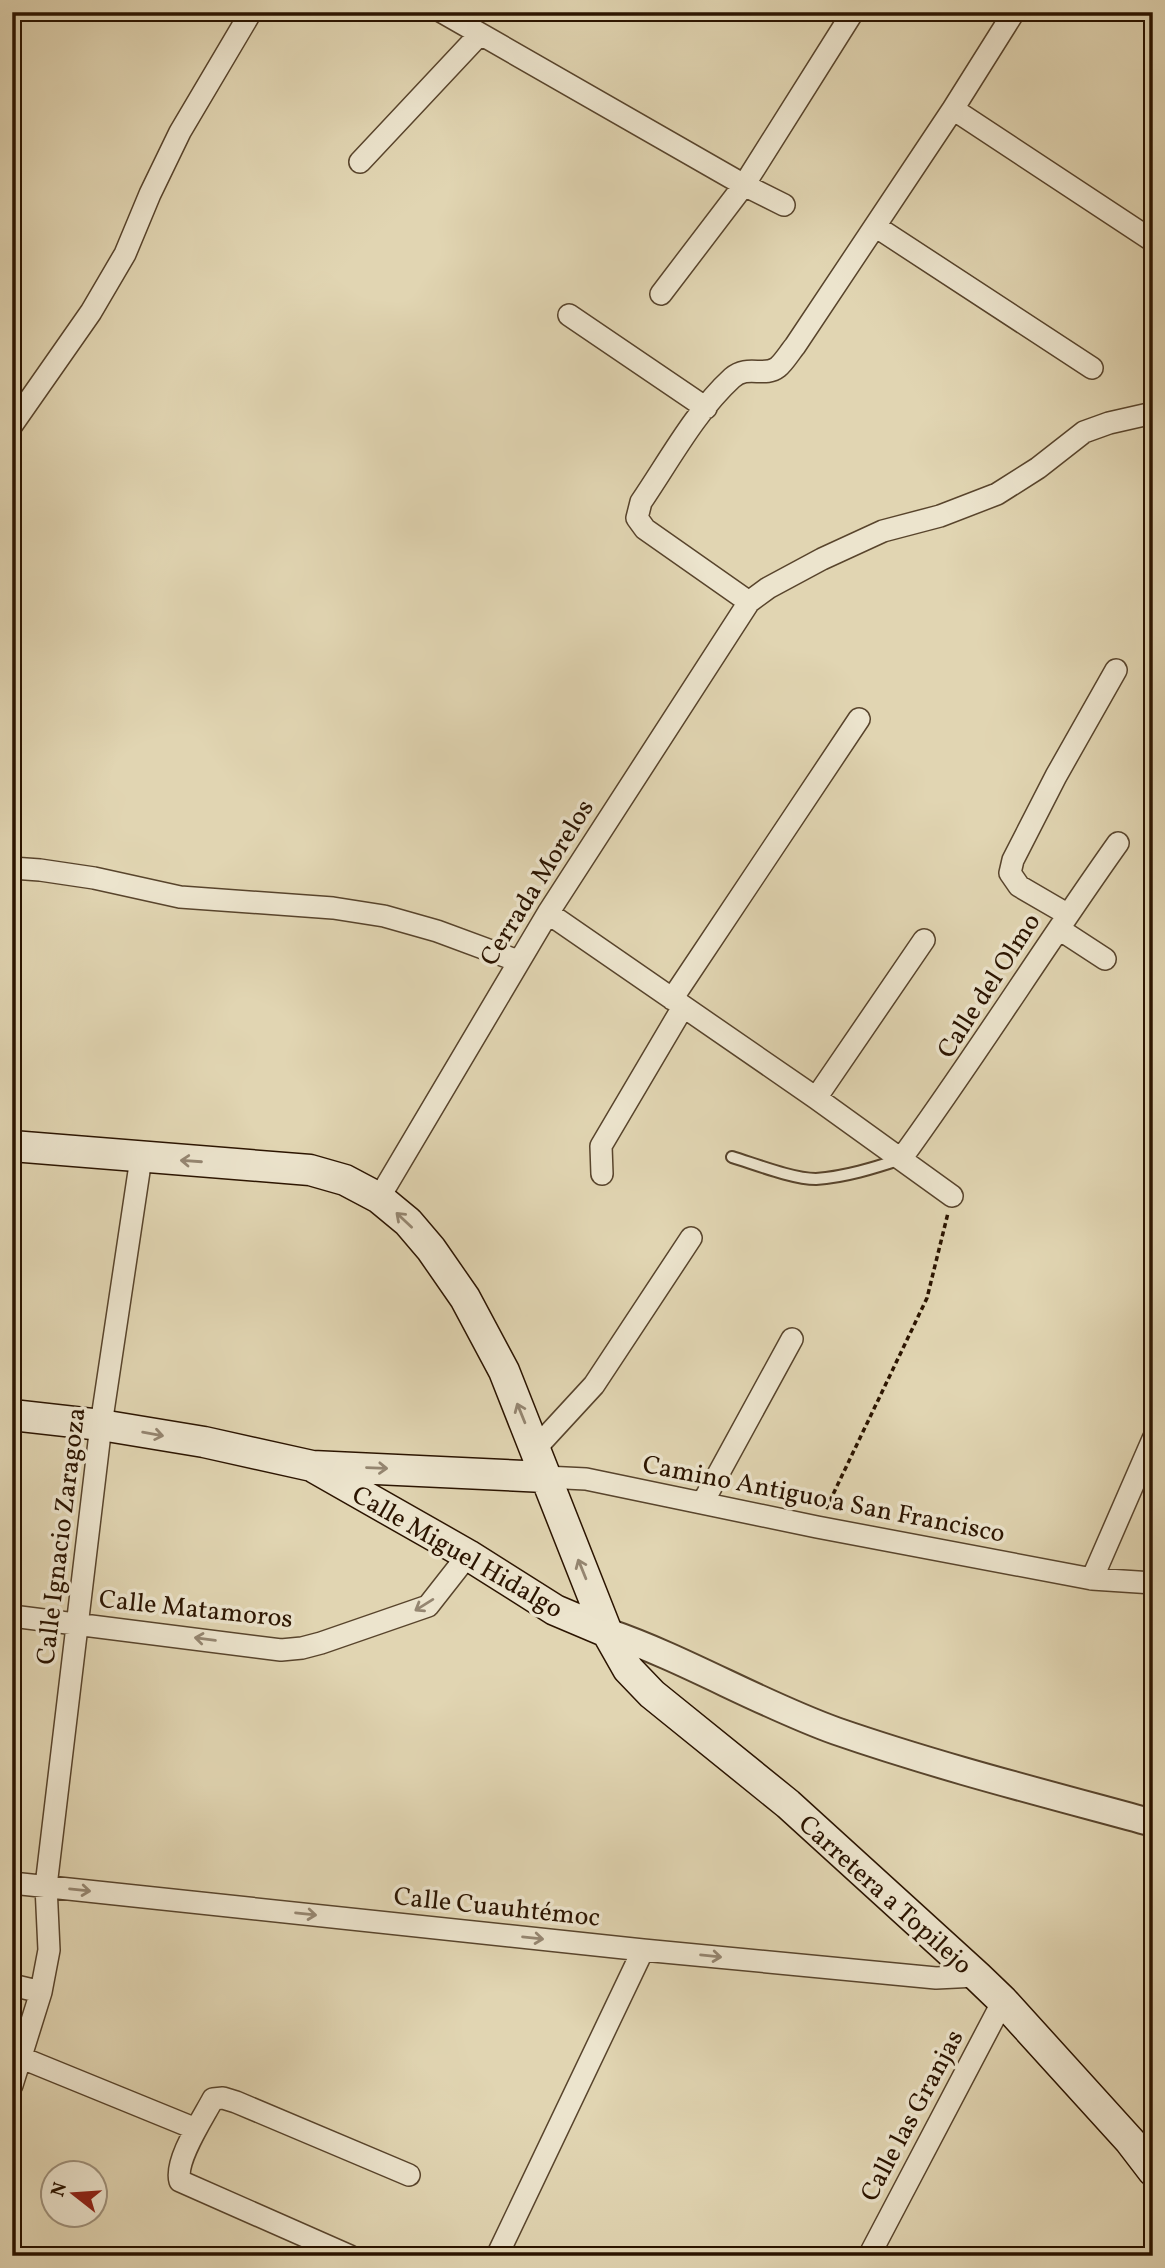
<svg xmlns="http://www.w3.org/2000/svg" width="1165" height="2268" font-family="Vollkorn,serif">
<style>
.lines{fill:none;stroke-linecap:round;stroke-linejoin:round}
.service-casing{stroke:#58442c;stroke-width:14}
.minor-casing{stroke:#58442c;stroke-width:24}
.tertiary-casing{stroke:#58442c;stroke-width:30}
.secondary-casing{stroke:#2b1400;stroke-width:33}
.path{stroke:#2b1400;stroke-width:3.5;stroke-dasharray:5 3.5;stroke-linecap:butt}
.service{stroke:#ece4cd;stroke-width:10}
.minor{stroke:#ece4cd;stroke-width:21}
.tertiary{stroke:#ece4cd;stroke-width:26}
.secondary{stroke:#ece4cd;stroke-width:30}
.oneway{stroke:#958671}
.labels{text-anchor:middle;stroke-width:7;stroke-linejoin:round;paint-order:stroke}
.street-label{font-size:26px;fill:#2b1400;stroke:#ece4cd}
</style>
<rect width="100%" height="100%" fill="#e1d5b2"/>
<filter id="stains"><feTurbulence type="fractalNoise" baseFrequency=".00286" numOctaves="4"/><feColorMatrix values="0 0 0 0 .2 0 0 0 0 .09 0 0 0 0 .02 0 0 0 .5 -.17"/></filter>
<radialGradient id="worn" r=".72"><stop offset=".6" stop-color="#630" stop-opacity="0"/><stop offset="1" stop-color="#630" stop-opacity=".3"/></radialGradient>
<g class="lines">
<!-- service casing -->
<g class="service-casing">
<path id="service" d="M732,1157c23,7 61,22 84,22 29,-2 58,-11 85,-20"/>
</g>
<!-- minor casing -->
<g class="minor-casing">
<path id="minor" d="M442,12l302,173 40,20
M953,109l200,132
M360,162l120,-128
M875,226l217,142
M661,294l83,-109 109,-173
M569,315l137,93
M12,425l79,-113 34,-58 25,-60 30,-62 71,-120
M749,602l-104,-73 -8,-11 4,-16c28,-41 54,-90 91,-124 16,-14 32,0 46,-11 6,-5 12,-15 17,-21l158,-237 61,-97
M12,868l28,2 54,8 86,19 153,11 51,8 53,15 81,30
M548,913l268,185 136,98
M1067,914l-48,-28 -9,-13 3,-13 43,-84 60,-106
M1059,929l46,30
M672,999l187,-280
M816,1098l108,-158
M901,1159c75,-103 143,-212 217,-316
M602,1174l-1,-28 82,-139
M379,1198l169,-285 201,-311 19,-14 54,-29 61,-28 57,-15 57,-22 41,-26 46,-36 25,-9 44,-10
M535,1449l59,-64 97,-147
M545,1477l41,2 231,48 275,52 61,4
M703,1502l89,-163
M1092,1579l61,-140
M12,1616l269,34 21,-2 19,-5 107,-37 40,-51
M12,1883l631,67 293,28 41,-2
M12,1985l29,7
M22,2058l174,71
M12,2085l29,-93 8,-42 -3,-64 55,-461 40,-267
M350,2256l-170,-75c-6,-20 23,-63 33,-82l10,-1 13,4 173,73
M497,2256l146,-306
M869,2256l134,-255"/>
</g>
<!-- tertiary casing -->
<g class="tertiary-casing">
<path id="tertiary" d="M607,1632c79,27 151,71 229,99 104,36 211,63 317,92"/>
</g>
<!-- secondary casing -->
<g class="secondary-casing">
<path id="secondary" d="M12,1146l298,24 35,10 34,18 29,24 23,27 34,49 39,73 103,261 21,37 24,25 136,110 189,172 26,25 127,140 23,30
M12,1415l89,10 103,17 108,24 233,11
M315,1468l153,87 87,55 52,22"/>
</g>
<!-- path -->
<path class="path" d="M826,1509l101,-211 21,-85"/>
<!-- service -->
<use href="#service" class="service"/>
<!-- minor -->
<use href="#minor" class="minor"/>
<!-- tertiary -->
<use href="#tertiary" class="tertiary"/>
<!-- secondary -->
<use href="#secondary" class="secondary"/>
</g>
<!-- one-way arrows -->
<defs><path id="oneway-shaft" d="M-6 0H5M1.5-3L5.5 0L1.5 3" fill="none" stroke-width="1.6" stroke-linecap="round" stroke-linejoin="round" transform="scale(1.75)"/></defs>
<g class="oneway">
<use href="#oneway-shaft" transform="translate(191 1161) rotate(-176)"/>
<use href="#oneway-shaft" transform="translate(404 1220) rotate(-137)"/>
<use href="#oneway-shaft" transform="translate(521 1413) rotate(-112)"/>
<use href="#oneway-shaft" transform="translate(153 1434) rotate(10)"/>
<use href="#oneway-shaft" transform="translate(377 1468) rotate(2)"/>
<use href="#oneway-shaft" transform="translate(582 1569) rotate(-112)"/>
<use href="#oneway-shaft" transform="translate(424 1605) rotate(148)"/>
<use href="#oneway-shaft" transform="translate(205 1639) rotate(-173)"/>
<use href="#oneway-shaft" transform="translate(80 1890) rotate(6)"/>
<use href="#oneway-shaft" transform="translate(306 1914) rotate(6)"/>
<use href="#oneway-shaft" transform="translate(533 1938) rotate(6)"/>
<use href="#oneway-shaft" transform="translate(711 1956) rotate(6)"/>
</g>
<g class="labels">
<!-- street labels -->
<g class="street-label">
<text transform="translate(536 882) rotate(-58)" y="9">Cerrada Morelos</text>
<text transform="translate(988 985) rotate(-57)" y="9">Calle del Olmo</text>
<text transform="translate(824 1498) rotate(11)" y="9">Camino Antiguo a San Francisco</text>
<text transform="translate(60 1536) rotate(-83)" y="9">Calle Ignacio Zaragoza</text>
<text transform="translate(458 1551) rotate(30)" y="9">Calle Miguel Hidalgo</text>
<text transform="translate(196 1608) rotate(6)" y="9">Calle Matamoros</text>
<text transform="translate(886 1894) rotate(42)" y="9">Carretera a Topilejo</text>
<text transform="translate(497 1906) rotate(6)" y="9">Calle Cuauhtémoc</text>
<text transform="translate(911 2115) rotate(-62)" y="9">Calle las Granjas</text>
</g>
</g>
<!-- margin -->
<rect width="1165" height="2268" fill="none" stroke="#e1d5b2" stroke-width="42"/>
<rect x="14" y="14" width="1137" height="2240" fill="none" stroke="#2b1400" stroke-width="3.5"/>
<rect x="21" y="21" width="1123" height="2226" fill="none" stroke="#2b1400" stroke-width="2"/>
<!-- north arrow -->
<g transform="translate(74 2194) rotate(287)"><circle r="33" fill="#ece4cd" stroke="#9f917b" stroke-width="2"/>
<path d="M0-5L12 26L0 18L-12 26Z" fill="#8f2418"/>
<text y="-10" font-size="19" font-weight="bold" text-anchor="middle" fill="#2b1400">N</text>
</g>
<rect width="100%" height="100%" filter="url(#stains)"/>
<rect width="100%" height="100%" fill="url(#worn)"/>
</svg>
